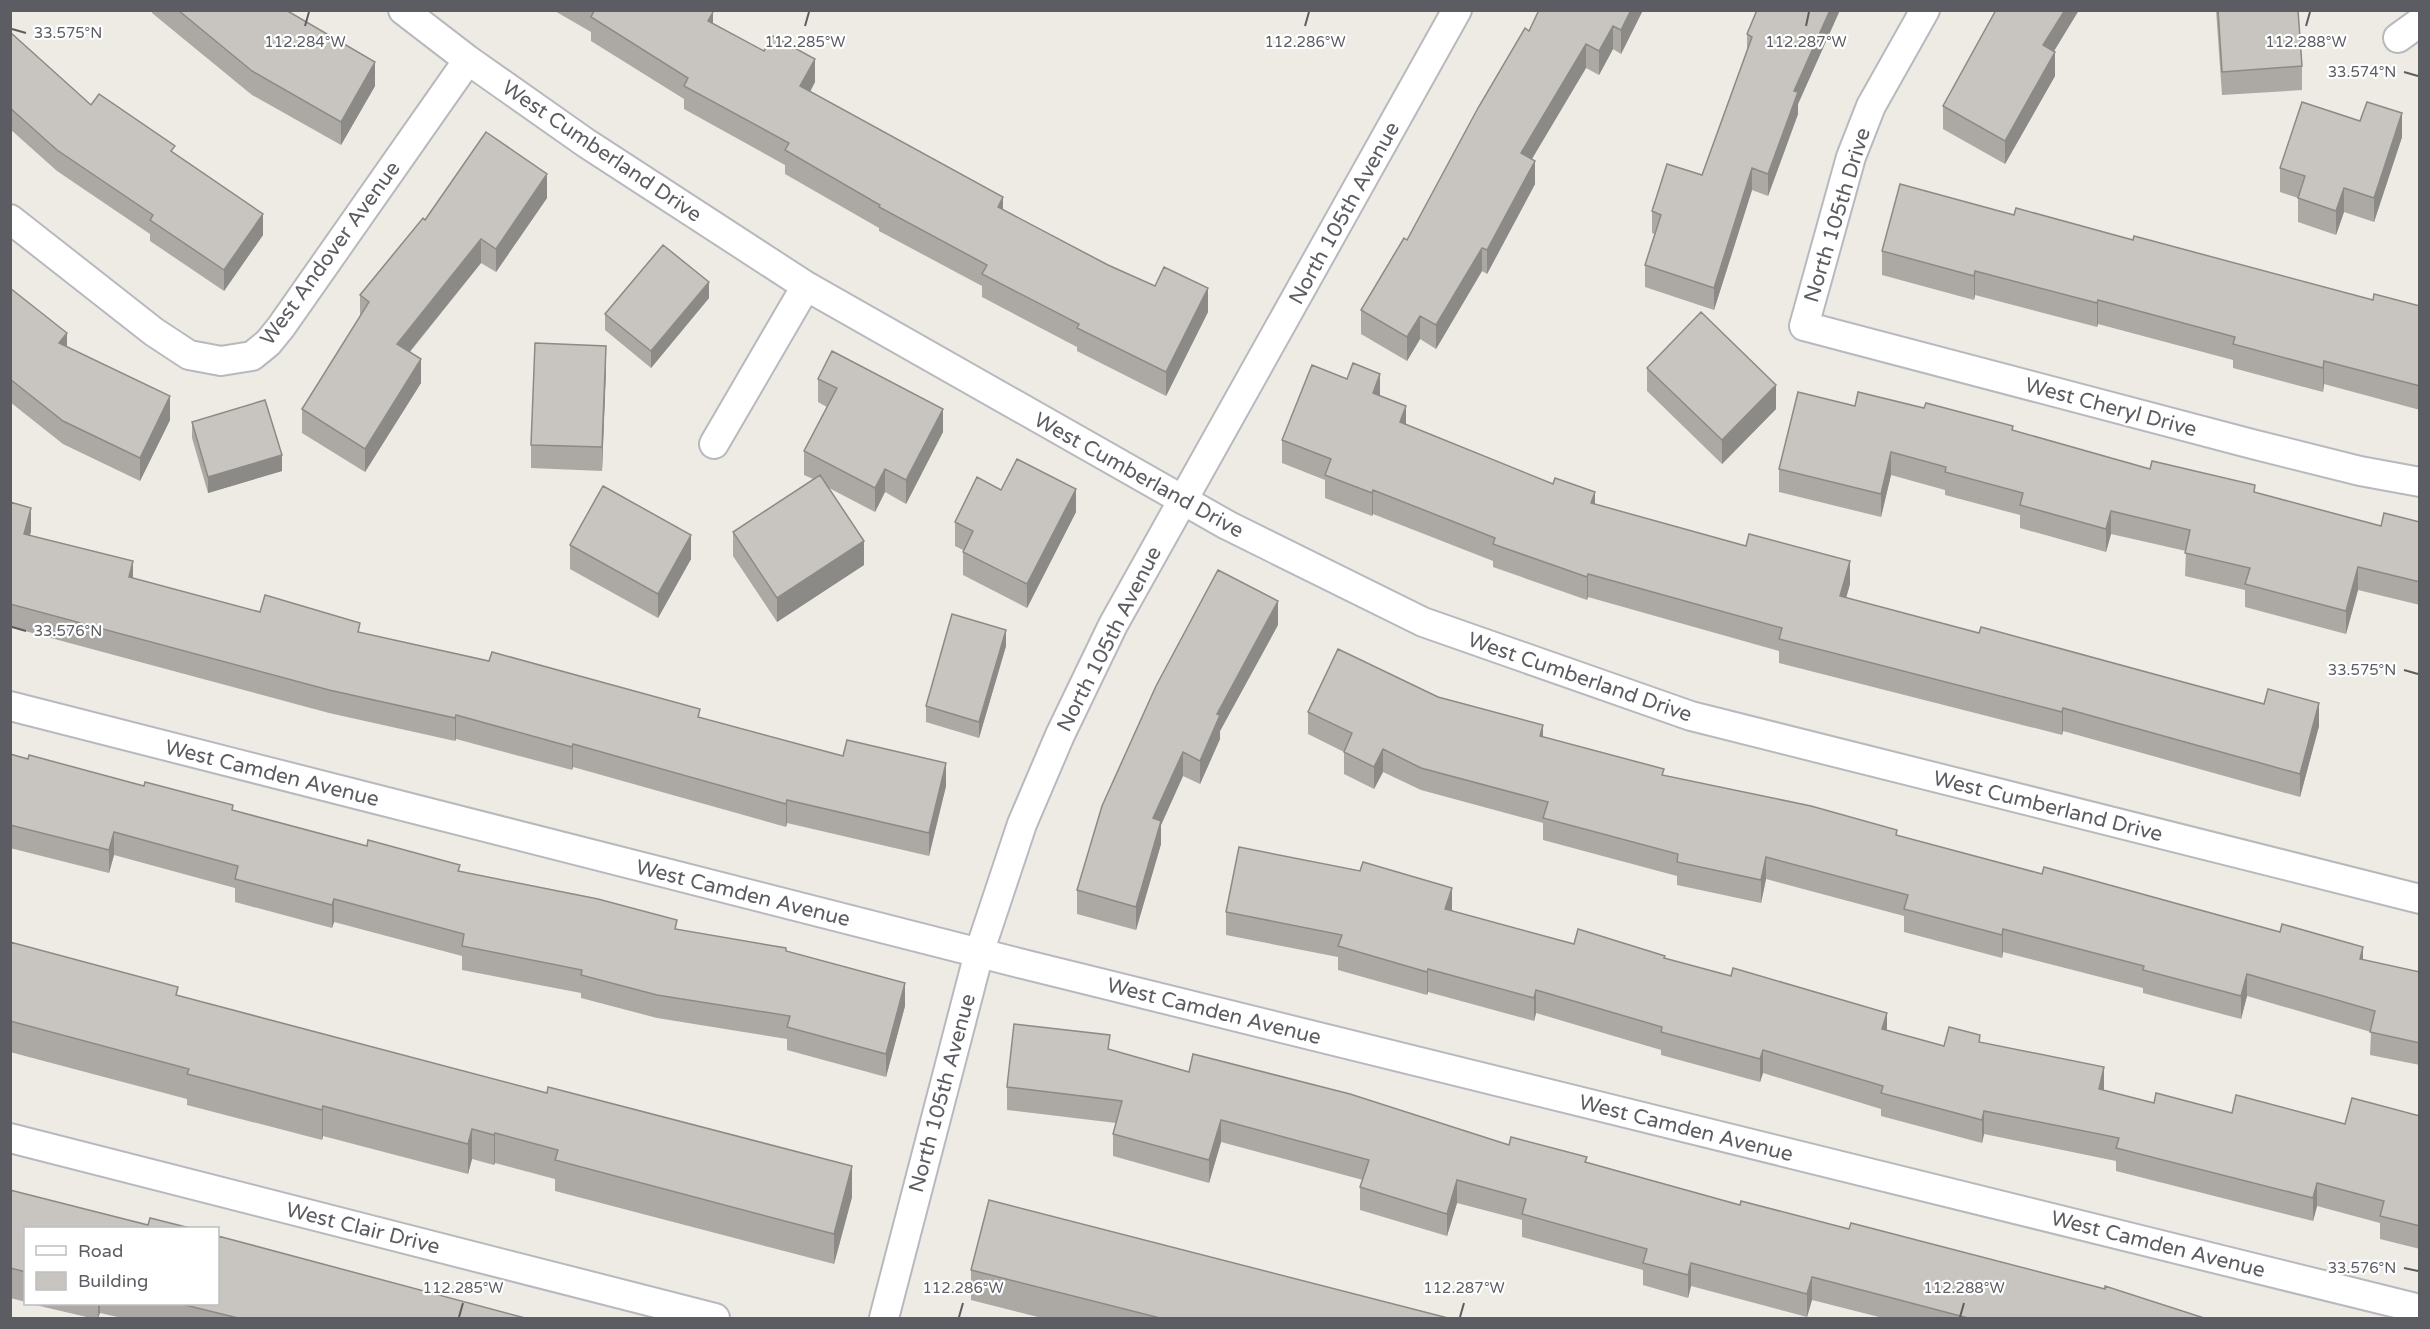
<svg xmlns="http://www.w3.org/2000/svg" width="2430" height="1329" font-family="'Varela Round',sans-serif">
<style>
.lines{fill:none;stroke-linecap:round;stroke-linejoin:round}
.minor-casing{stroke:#b8b9be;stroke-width:32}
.minor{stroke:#fff;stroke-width:28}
.wall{fill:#aca9a5}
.shaded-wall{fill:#8c8a86}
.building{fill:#c8c5c0;stroke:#8c8a86;stroke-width:1.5}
.ticks{fill:none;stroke:#5b5d62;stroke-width:2}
.labels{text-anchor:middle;stroke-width:4.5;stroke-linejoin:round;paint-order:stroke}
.street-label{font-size:21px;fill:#5b5d62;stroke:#fff}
.ticks-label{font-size:15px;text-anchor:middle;fill:#5b5d62;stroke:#fff;stroke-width:4.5;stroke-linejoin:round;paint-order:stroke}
</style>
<rect width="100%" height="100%" fill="#edebe3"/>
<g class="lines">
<!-- minor casing -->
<g class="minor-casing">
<path id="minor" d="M403,10l65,50 118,83 220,143 421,239 196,97 268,94 729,183
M1925,10l-54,96 -20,51 -47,169 448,118 108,27 60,11
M2398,38l22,-16
M10,219l144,113 35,23 32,6 31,-5 16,-13 13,-16 187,-267
M714,444l92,-158
M10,706l1017,259 1393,344
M10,1138l705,180
M884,1318l95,-365 43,-129 38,-89 53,-110 344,-615"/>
</g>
<!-- minor -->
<use href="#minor" class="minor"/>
</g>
<!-- wall -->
<path class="wall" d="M152,10h134l89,76 -34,59 -89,-50 -100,-82z
M553,10h158l2,13 102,59 -5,10 193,118 105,55 100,47 -42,84 -89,-45v-4l-95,-50v-11l-103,-55v-3l-94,-54v-9l-101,-56v-10l-93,-58v-9z
M1643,10l-22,44 -8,-5 -14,26 -13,-7 -54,91 3,25 -48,90 -5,-3 -46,78 -16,-10 -13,22 -46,-27v-24l46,-70 122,-209z
M1757,10h83l-42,94v10l-30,82 -16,-6 -38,120 -69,-23v-22l10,-31 -3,-1v-22l50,-36 45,-123v-18z
M1994,10h85l-25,41 1,25 -50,88 -62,-35v-23l51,-92z
M2216,10h82l4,56v24l-80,5z
M10,32l81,73 84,49 88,81 -39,56 -74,-50v-7l-93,-63 -47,-42z
M2402,137l-28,85 -30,-10 -8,23 -38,-13v-24l-18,-6v-24z
M547,198l-51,74 -15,-9 -71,89 11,31 -56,89 -63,-39v-24l58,-92v-22l65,-75z
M2014,215l119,25 240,60 47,6v104l-96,-26 -1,8 -90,-24v-8l-135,-36 -1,3 -122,-32 -1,5 -92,-25v-24z
M10,288l57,58 103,74 -30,61 -77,-37 -53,-42z
M709,298l-58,70 -46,-38v-16z
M1647,368l129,41 -54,55 -75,-73z
M606,369l-4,102 -71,-3v-23z
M818,379l125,53 -37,72 -21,-12 -10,20 -46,-24 35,77 -87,57 -44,-66v-24l80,-53 -9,-4v-24l23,-44 -9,-5z
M1347,379l33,17 26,29 189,79 255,80 -4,14 473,128 -19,71 -237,-66 -1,4 -283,-72v-12l-191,-54 -1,3 -94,-33v-6l-120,-47 -1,2 -47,-18v-18l-43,-17v-23z
M1855,406l158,24 137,39 105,23 126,34 39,-4v83l-62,-15 -12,44 -101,-27v-17l-60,-14 1,-25 -75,-17 -5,18 -86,-24v-13l-75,-20v-5l-54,-15 -10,42 -102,-25v-23z
M192,422l90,49 -74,22 -16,-55z
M1001,490l75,22 -49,96 -64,-33v-25l-8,-4v-24z
M10,502l21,29 -1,5 103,42 127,34 100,20 340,86 246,68 -17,70 -142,-33 -1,4 -213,-60 -1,3 -116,-31 -1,2 -126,-28 -319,-86z
M570,545l121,14 -33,59 -88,-49z
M1278,625l-58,106v8l-20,45 -17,-8 -22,49v19l-25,86 -59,-16v-24z
M1006,646l-27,92 -53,-16v-16z
M1438,697l105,40 121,39 233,59 466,125 57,12v93l-50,-10 1,-23 -124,-36 -6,23 -98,-26v-5l-140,-36 -1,6 -98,-26v-16l-138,-37 -5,24 -84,-18v-9l-134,-36v-17l-122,-33 -38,-18 -9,17 -30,-15v-22l-36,-18v-22z
M10,754l223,56 444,119 109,22 119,55 -19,71 -99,-27v-11l-130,-21 -76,-20v-5l-119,-23v-14l-128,-34 -2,6 -97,-26v-14l-121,-33 -5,18 -99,-25z
M1360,871l92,40 122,33 91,14 222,73 57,15 36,-4 123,48 51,13 78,10 113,11 75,-8v133l-40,-10v-16l-63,-17 -4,15 -197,-50v-10l-132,-27 -2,9 -101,-27v-7l-118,-36 -3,9 -99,-27v-5l-125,-37 -2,8 -106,-29 -1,3 -89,-25v-13l-112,-22v-23z
M10,942l168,53 674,202 -18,67 -279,-73v-12l-60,-16 -1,2 -22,-6 -4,15 -145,-38 -1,4 -135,-35v-6l-177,-47z
M1110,1050l79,22 398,90 153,43 109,24 355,89h-321l-71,-18 -5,17 -116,-31 -3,12 -45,-13v-15l-121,-33v-17l-65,-17 -10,33 -87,-26v-23l3,-7 -142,-38 -12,41 -96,-27v-22l3,-11 -109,-13v-23z
M10,1190l138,35 -122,3v74l-16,-4z
M971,1270l477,48h-406l-71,-18z
M31,1304h187l307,14h-403l-22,-5 -2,5h-7z"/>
<!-- shaded-wall -->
<path class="shaded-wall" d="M1631,10h12l-22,44v-24z
M1830,10h10l-42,94v10l-30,82v-22l26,-83z
M2065,10h14l-36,59v-24z
M713,12v24l-5,-15z
M1613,26v23l-14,26v-24z
M1586,44v24l-65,109v-24z
M2055,52v24l-50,88v-23z
M815,59v23l-15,28v-24z
M375,62v24l-34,59v-23z
M2402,113v24l-28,85v-24z
M1535,161v23l-48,90v-24z
M1752,168v22l-38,120v-22z
M547,174v24l-51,74v-23z
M2344,188v24l-8,23v-24z
M1003,197v24l-5,-14z
M263,214v21l-39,56v-21z
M481,239v24l-84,104v-23z
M1482,248v23l-46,78v-24z
M1975,271v24l-1,5v-24z
M709,282v16l-58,70v-17z
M1208,288v24l-42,84v-24z
M2098,300v24l-1,3v-24z
M1420,316v23l-13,22v-24z
M67,333v24l-8,-14z
M606,346v23l-4,102v-24z
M421,359v24l-56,89v-23z
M2324,361v23l-1,8v-24z
M1380,374v24l-7,-5z
M1776,385v24l-54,55v-24z
M170,396v24l-30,61v-23z
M1406,406v24l-6,-8z
M943,409v23l-37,72v-24z
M1891,452v23l-10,42v-23z
M282,455v16l-74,22v-16z
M885,469v23l-10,20v-24z
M1076,489v23l-49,96v-24z
M1373,490v24l-1,2v-23z
M1595,492v23l-4,-12z
M31,508v23l-7,26v-23z
M2111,511v23l-5,18v-23z
M691,535v24l-33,59v-24z
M864,541v24l-87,57v-24z
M133,561v23l-4,-7z
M1850,561v23l-10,35v-23z
M2358,567v23l-12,44v-23z
M1588,574v23l-1,3v-23z
M1278,601v24l-58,106v8l-20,45v-23l17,-47z
M1006,630v16l-27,92v-16z
M2319,703v23l-19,71v-23z
M2063,708v23l-1,4v-23z
M456,715v24l-1,2v-23z
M1543,725v23l-3,-12z
M573,744v23l-1,3v-23z
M1383,749v23l-9,17v-22z
M1183,752v24l-22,49v19l-25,86v-23l17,-89z
M946,763v23l-17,70v-23z
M787,800v23l-1,4v-23z
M114,832v23l-5,18v-23z
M1766,857v22l-5,24v-23z
M1452,888v23l-7,-2z
M334,899v23l-2,6v-23z
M2003,929v23l-1,6v-23z
M2363,947v23l-3,-11z
M1428,969v23l-1,3v-23z
M2247,974v22l-6,23v-23z
M905,983v23l-19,71v-23z
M1536,990v23l-2,8v-23z
M1887,1013v24l-5,-8z
M1763,1050v23l-3,9v-23z
M2104,1067v23l-5,-1z
M323,1106v30l-1,4v-30z
M1984,1111v23l-2,9v-23z
M1221,1120v22l-12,41v-23z
M472,1129v30l-4,15v-30z
M495,1133v30l-1,2v-30z
M852,1166v31l-18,67v-30z
M1457,1180v23l-10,33v-22z
M2317,1183v23l-4,15v-23z
M1691,1263v23l-3,12v-23z
M1812,1277v23l-5,17v-23z
M98,1304h2v9l-2,5z"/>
<!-- building -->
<path class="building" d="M178,10h108l89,52 -34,60 -89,-51z
M593,10h118l2,2 -5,9 56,30 9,-15 42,23 -15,27 203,111 -5,10 110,58 47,21 9,-19 44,21 -42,84 -89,-44 2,-4 -97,-50 5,-9 -108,-58 1,-2 -95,-55 4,-7 -105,-57 4,-8 -97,-61 3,-6z
M1539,10h92l-10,20 -8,-4 -14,25 -13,-7 -65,109 14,8 -48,89 -5,-2 -46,77 -16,-9 -13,21 -46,-27 43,-72 3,2 71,-132 47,-80 4,3z
M1757,10h73l-36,81 4,1 -30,82 -16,-6 -38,120 -69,-23 16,-50 -9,-4 15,-47 35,11 50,-138 -5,-3z
M1996,10h69l-22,35 12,7 -50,89 -62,-35z
M2218,10h80l4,56 -80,6z
M10,32l81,73 8,-11 76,52 -4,5 92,63 -39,56 -74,-50 3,-5 -96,-65 -47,-42z
M2302,102l58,19 7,-19 35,11 -28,85 -30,-10 -8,23 -38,-13 7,-22 -25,-8z
M486,132l61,42 -51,75 -15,-10 -84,105 24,15 -56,90 -63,-40 67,-107 -9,-7 63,-77 2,2z
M1900,184l114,31 2,-7 117,32 1,-4 239,64 1,-6 46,12v80l-96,-25 -1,7 -90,-24 2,-7 -137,-37 -1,3 -122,-32 -1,5 -92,-25z
M663,245l46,37 -58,69 -46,-37z
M10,288l57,45 -8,10 111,53 -30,62 -77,-37 -53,-42z
M1701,312l75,73 -54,55 -75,-72z
M535,343l71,3 -4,101 -71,-2z
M832,351l111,58 -37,71 -21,-11 -10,19 -71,-37 33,-63 -19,-9z
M1353,363l27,11 -7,19 33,13 -6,16 153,62 2,-6 40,14 -4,11 155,43 3,-12 101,27 -10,35 139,37 2,-6 283,77 4,-15 51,14 -19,71 -237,-66 -1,4 -283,-73 3,-11 -194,-54 -1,3 -94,-33 2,-6 -122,-48 -1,3 -47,-18 6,-16 -49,-19 30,-75 35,14z
M1798,392l57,14 3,-14 66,16 2,-5 87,23 -1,4 138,39 2,-8 103,24 -1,7 127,34 3,-13 36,9v60l-62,-15 -12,44 -101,-27 5,-16 -65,-15 5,-23 -79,-19 -5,18 -86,-24 3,-12 -78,-21 1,-5 -55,-15 -10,42 -102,-25z
M265,400l17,55 -74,22 -16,-55z
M1017,459l59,30 -49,95 -64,-32 10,-21 -18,-9 22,-45 24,13z
M820,475l44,66 -87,57 -44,-66z
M603,486l88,49 -33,59 -88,-49z
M10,502l21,6 -7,26 109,27 -4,16 131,35 5,-17 95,28 -2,9 131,29 3,-9 208,57 -2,8 145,39 4,-16 99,23 -17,70 -142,-33 -1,4 -213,-60 -1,3 -116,-32 -1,3 -126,-28 -319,-86z
M1218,570l60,31 -61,113 3,1 -20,46 -17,-9 -30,66 8,3 -25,86 -59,-17 25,-84 54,-120z
M952,614l54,16 -27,92 -53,-16z
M1338,649l100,48 105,28 -3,11 124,33 -2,6 149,31 86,24 -1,5 146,39 2,-7 236,65 2,-8 81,23 -3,12 60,13v71l-50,-11 5,-21 -128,-37 -6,22 -98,-26 1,-4 -141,-37 -1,6 -98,-26 4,-14 -142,-38 -5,23 -84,-18 1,-8 -135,-36 5,-16 -127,-34 -38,-19 -9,18 -30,-15 8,-19 -44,-21z
M10,754l18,5 1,-4 115,31 1,-4 88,23 -1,5 135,36 1,-6 92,25 -2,6 140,28 79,21 -2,9 111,19v3l119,32 -19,71 -99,-27 3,-11 -133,-21 -76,-20 1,-5 -120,-24 2,-12 -130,-35 -2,6 -97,-26 3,-13 -124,-34 -5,18 -99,-25z
M1239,847l121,24 3,-9 89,26 -7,21 129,35 4,-15 87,27 -1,2 67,18 2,-8 154,45 -5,16 62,17 5,-19 31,8 -1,7 125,25 -5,22 55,14 2,-10 76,20 4,-18 109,29 7,-26 68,18v110l-40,-10 4,-15 -67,-18 -4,15 -197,-50 3,-10 -135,-27 -2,9 -101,-27 2,-7 -120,-36 -3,9 -99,-27 1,-5 -126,-37 -2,8 -106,-29 -1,3 -89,-26 4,-11 -116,-23z
M10,942l168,45 -2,8 371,98 1,-6 304,79 -18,68 -279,-74 3,-10 -63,-17 -1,2 -22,-6 -4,15 -145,-38 -1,4 -135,-36 2,-5 -179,-48z
M1014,1024l96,11 -2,14 81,23 4,-18 157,40 159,51 2,-8 76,20 -2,5 155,43 1,-4 108,28 2,-6 254,66v-3l99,32h-236l-156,-41 -5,17 -116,-31 -3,12 -45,-12 4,-14 -125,-35 4,-15 -69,-19 -10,34 -87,-27 9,-27 -148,-40 -12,40 -96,-26 9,-33 -115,-14z
M10,1190l138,35 2,-7 40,10h-164v44l-16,-4z
M989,1200l459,118h-288l-189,-48z
M218,1236l307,82h-287l-57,-14h37z"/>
<!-- ticks -->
<path class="ticks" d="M305,26l4,-14M805,26l4,-14M1305,26l4,-14M1806,26l3,-14M2306,26l4,-14M12,29l14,4M2404,72l14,4M12,627l14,4M2404,670l14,4M2404,1268l14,3M459,1317l4,-14M959,1317l4,-14M1460,1317l4,-14M1960,1317l4,-14"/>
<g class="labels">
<!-- street labels -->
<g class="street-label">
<text transform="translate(602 151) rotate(34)" y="7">West Cumberland Drive</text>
<text transform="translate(1344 213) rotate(-61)" y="7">North 105th Avenue</text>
<text transform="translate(1837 215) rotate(-73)" y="7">North 105th Drive</text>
<text transform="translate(330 253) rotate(-54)" y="7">West Andover Avenue</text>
<text transform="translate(2111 407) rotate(15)" y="7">West Cheryl Drive</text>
<text transform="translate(1139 475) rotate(29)" y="7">West Cumberland Drive</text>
<text transform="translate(1109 639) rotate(-63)" y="7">North 105th Avenue</text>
<text transform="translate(1580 677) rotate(19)" y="7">West Cumberland Drive</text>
<text transform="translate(272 773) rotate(14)" y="7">West Camden Avenue</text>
<text transform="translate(2048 806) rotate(14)" y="7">West Cumberland Drive</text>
<text transform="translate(743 893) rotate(14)" y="7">West Camden Avenue</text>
<text transform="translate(1214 1011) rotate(14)" y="7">West Camden Avenue</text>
<text transform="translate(942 1093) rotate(-75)" y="7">North 105th Avenue</text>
<text transform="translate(1686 1128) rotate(14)" y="7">West Camden Avenue</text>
<text transform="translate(363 1228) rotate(14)" y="7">West Clair Drive</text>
<text transform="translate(2158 1244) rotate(14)" y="7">West Camden Avenue</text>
</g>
</g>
<g class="ticks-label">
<text x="68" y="38">33.575°N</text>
<text x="305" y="47">112.284°W</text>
<text x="805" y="47">112.285°W</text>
<text x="1305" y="47">112.286°W</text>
<text x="1806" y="47">112.287°W</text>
<text x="2306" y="47">112.288°W</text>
<text x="2362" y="77">33.574°N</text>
<text x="68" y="636">33.576°N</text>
<text x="2362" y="675">33.575°N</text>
<text x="2362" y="1273">33.576°N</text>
<text x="463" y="1293">112.285°W</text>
<text x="963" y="1293">112.286°W</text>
<text x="1464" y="1293">112.287°W</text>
<text x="1964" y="1293">112.288°W</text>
</g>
<!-- border -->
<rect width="2430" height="1329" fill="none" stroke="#5b5d62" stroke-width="24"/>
<!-- legend -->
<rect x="24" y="1227" width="195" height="78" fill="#ffffff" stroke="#bdbec0" stroke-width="1.5"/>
<rect x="36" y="1246" width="30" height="9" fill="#ffffff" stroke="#bdbec0" stroke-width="1.5"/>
<text x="78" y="1257" font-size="18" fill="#5b5d62">Road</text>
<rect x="36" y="1272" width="30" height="18" fill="#c8c5c0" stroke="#bdbec0" stroke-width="1.5"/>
<text x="78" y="1287" font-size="18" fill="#5b5d62">Building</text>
</svg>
